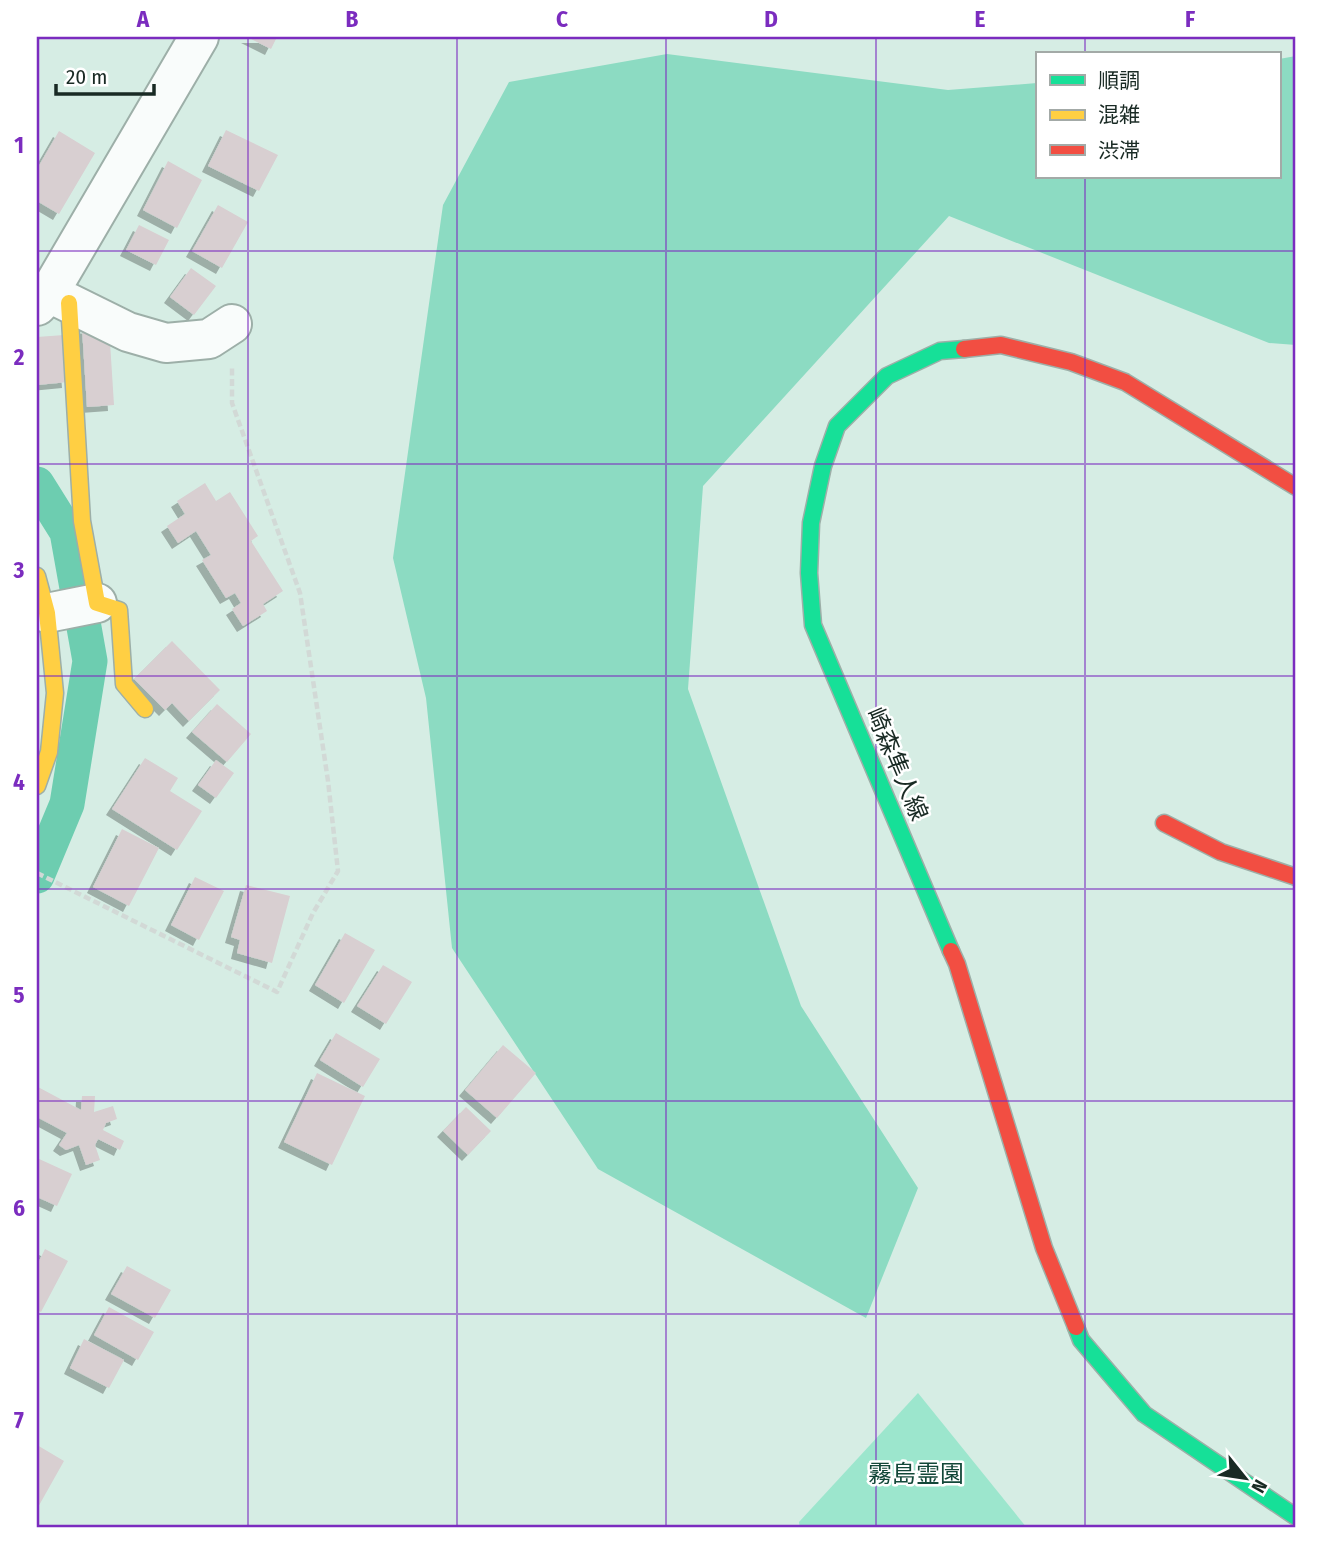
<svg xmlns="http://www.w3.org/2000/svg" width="1333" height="1565" font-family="'Fira Sans Condensed','Noto Sans JP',sans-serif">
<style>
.green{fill:#9ce6cd}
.forest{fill:#8cdbc2}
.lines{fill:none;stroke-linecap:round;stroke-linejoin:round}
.canal{stroke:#6dcdb0;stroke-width:35}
.building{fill:#d8cfd1;filter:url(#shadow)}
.street-casing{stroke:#9dafa8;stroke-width:42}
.fast-casing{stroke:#9dafa8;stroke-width:19}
.slow-casing{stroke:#9dafa8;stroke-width:19}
.jam-casing{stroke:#9dafa8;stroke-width:19}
.path{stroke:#d2d9d6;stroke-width:4.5;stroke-dasharray:7 3.5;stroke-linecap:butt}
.street{stroke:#f9fcfb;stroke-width:38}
.fast{stroke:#16e098;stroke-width:16}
.slow{stroke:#ffcf43;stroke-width:16}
.jam{stroke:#f24e42;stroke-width:16}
.grid{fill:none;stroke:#7b2cbf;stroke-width:2;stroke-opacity:0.55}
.labels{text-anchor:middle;stroke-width:5;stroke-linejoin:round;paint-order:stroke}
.street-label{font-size:24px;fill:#192a24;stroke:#fff}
.park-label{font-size:24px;fill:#124738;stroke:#fff}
.neatline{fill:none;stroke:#7b2cbf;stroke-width:2.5}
.grid-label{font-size:23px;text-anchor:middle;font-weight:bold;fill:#7b2cbf}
</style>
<defs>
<filter id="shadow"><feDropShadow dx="-6" dy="6" stdDeviation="0" flood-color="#0004"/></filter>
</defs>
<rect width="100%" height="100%" fill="#d6ede4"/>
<!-- green -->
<path class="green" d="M918,1393l109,135h-227l-1,-6z"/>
<!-- forest -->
<path class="forest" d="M667,54l281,36 89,-7v94h242v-118l17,-3v289l-27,-2 -320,-127 -246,270 -15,203 113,317 117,182 -52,130 -268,-149 -146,-221 -26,-250 -33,-140 50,-353 66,-123z"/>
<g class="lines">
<!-- canal -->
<path class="canal" d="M37,484l30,48 23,129 -23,143 -30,72"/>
</g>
<!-- building -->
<path class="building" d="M247,37h30l-6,12z
M226,130l52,25 -19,36 -51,-25z
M59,131l36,22 -36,61 -22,-13v-32z
M168,161l34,19 -25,48 -34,-18z
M218,205l30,17 -26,46 -30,-17z
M139,225l30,15 -13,25 -30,-15z
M191,268l25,18 -22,29 -24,-18z
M109,326l5,79 -27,2 -5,-79z
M64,335l4,47 -31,3v-48z
M205,483l11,18 14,-9 28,44 -7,5 32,50 -20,13 4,7 -24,15 -11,-17 9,-6 -6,-10 -9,5 -24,-38 9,-5 -15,-24 -18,12 -11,-17 18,-12 -8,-13z
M172,641l48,49 -31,31 -17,-18 -7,7 -31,-31z
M217,704l34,30 -24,28 -35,-30z
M145,758l33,20 -8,13 32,20 -25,39 -65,-41z
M216,760l18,13 -18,25 -18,-13z
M122,829l37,19 -30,58 -36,-19z
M195,877l29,14 -25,49 -28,-15z
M246,885l44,11 -18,67 -35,-10 3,-13 -9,-3z
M345,933l30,17 -31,53 -29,-18z
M383,965l29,17 -26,42 -29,-18z
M336,1033l44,26 -17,28 -43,-27z
M503,1045l33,28 -39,45 -32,-28z
M317,1073l48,23 -33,69 -48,-23z
M38,1087l43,23 1,-14h13l-1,16 19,-6 4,13 -11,4 -3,7 21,11 -4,9 -22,-11 -3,6 5,15 -14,5 -7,-20 -13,5 -7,-5 8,-12 -30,-16v-27z
M466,1107l25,24 -23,24 -25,-24z
M37,1158l35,16 -15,32 -20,-9z
M45,1249l23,12 -27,51 -4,-2v-45z
M127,1266l44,24 -16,28 -44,-24z
M109,1307l45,25 -16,28 -44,-25z
M84,1339l40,21 -15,28 -39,-20z
M37,1445l27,16 -27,48z"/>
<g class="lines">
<!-- street casing -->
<g class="street-casing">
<path id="street" d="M49,293l79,39 38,11 43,-4 23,-15
M37,306l12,-13 150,-256
M47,613l50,-10"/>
</g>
<!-- fast casing -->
<g class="fast-casing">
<path id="fast" d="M951,951l-138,-326 -4,-52 2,-50 12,-57 14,-40 50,-50 53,-25 24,-2
M1076,1327l5,13 63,74 152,103"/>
</g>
<!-- slow casing -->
<g class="slow-casing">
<path id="slow" d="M69,303l13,218 15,82 22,7 5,74 21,25
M37,576l10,37 8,80 -6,59 -12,34"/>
</g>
<!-- jam casing -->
<g class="jam-casing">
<path id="jam" d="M964,349l37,-4 70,17 54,20 171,105
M1164,823l57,29 75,25
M951,951l6,13 87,284 32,79"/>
</g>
<!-- path -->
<path class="path" d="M37,873l240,119 36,-79 25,-42 -10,-90 -28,-188 -68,-190v-36"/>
<!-- street -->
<use href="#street" class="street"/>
<!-- fast -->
<use href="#fast" class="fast"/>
<!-- slow -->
<use href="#slow" class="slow"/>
<!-- jam -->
<use href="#jam" class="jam"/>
</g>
<!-- grid -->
<path class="grid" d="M248,37v1491M457,37v1491M666,37v1491M876,37v1491M1085,37v17M1085,177v1351M37,251h1259M37,464h1259M37,676h1259M37,889h1259M37,1101h1259M37,1314h1259"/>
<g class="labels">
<!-- street labels -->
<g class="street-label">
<text transform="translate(897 764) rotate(67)" y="8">崎森隼人線</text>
</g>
<!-- park labels -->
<g class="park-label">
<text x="916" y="1482">霧島霊園</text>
</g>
</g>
<!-- border -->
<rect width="1333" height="1565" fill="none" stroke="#ffffff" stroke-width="77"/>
<!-- legend -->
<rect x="1036" y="52" width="245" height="126" fill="#ffffff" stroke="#a3aaa7" stroke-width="2"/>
<rect x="1050" y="75" width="35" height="10" fill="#16e098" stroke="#a3aaa7" stroke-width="2"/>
<text x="1098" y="88" font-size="21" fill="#192a24">順調</text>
<rect x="1050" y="110" width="35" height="10" fill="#ffcf43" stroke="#a3aaa7" stroke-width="2"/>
<text x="1098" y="122" font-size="21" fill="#192a24">混雑</text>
<rect x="1050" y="145" width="35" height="10" fill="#f24e42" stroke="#a3aaa7" stroke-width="2"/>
<text x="1098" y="158" font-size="21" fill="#192a24">渋滞</text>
<!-- north arrow -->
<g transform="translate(1245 1478) rotate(120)" stroke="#ffffff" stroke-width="5" paint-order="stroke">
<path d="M0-5L12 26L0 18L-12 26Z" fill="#192a24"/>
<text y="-10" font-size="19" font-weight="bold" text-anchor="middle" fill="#192a24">N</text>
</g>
<!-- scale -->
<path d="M56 84v10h98v-10" fill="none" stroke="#192a24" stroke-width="3.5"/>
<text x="66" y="84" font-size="21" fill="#192a24" stroke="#ffffff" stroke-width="5" paint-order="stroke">20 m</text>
<rect x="38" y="38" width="1256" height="1488" class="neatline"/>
<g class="grid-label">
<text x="143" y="27">A</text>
<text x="352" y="27">B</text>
<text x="562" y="27">C</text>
<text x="771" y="27">D</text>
<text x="980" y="27">E</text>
<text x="1190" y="27">F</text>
<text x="19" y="153">1</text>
<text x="19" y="365">2</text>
<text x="19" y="578">3</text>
<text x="19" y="790">4</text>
<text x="19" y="1003">5</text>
<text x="19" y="1216">6</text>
<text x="19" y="1428">7</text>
</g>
</svg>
